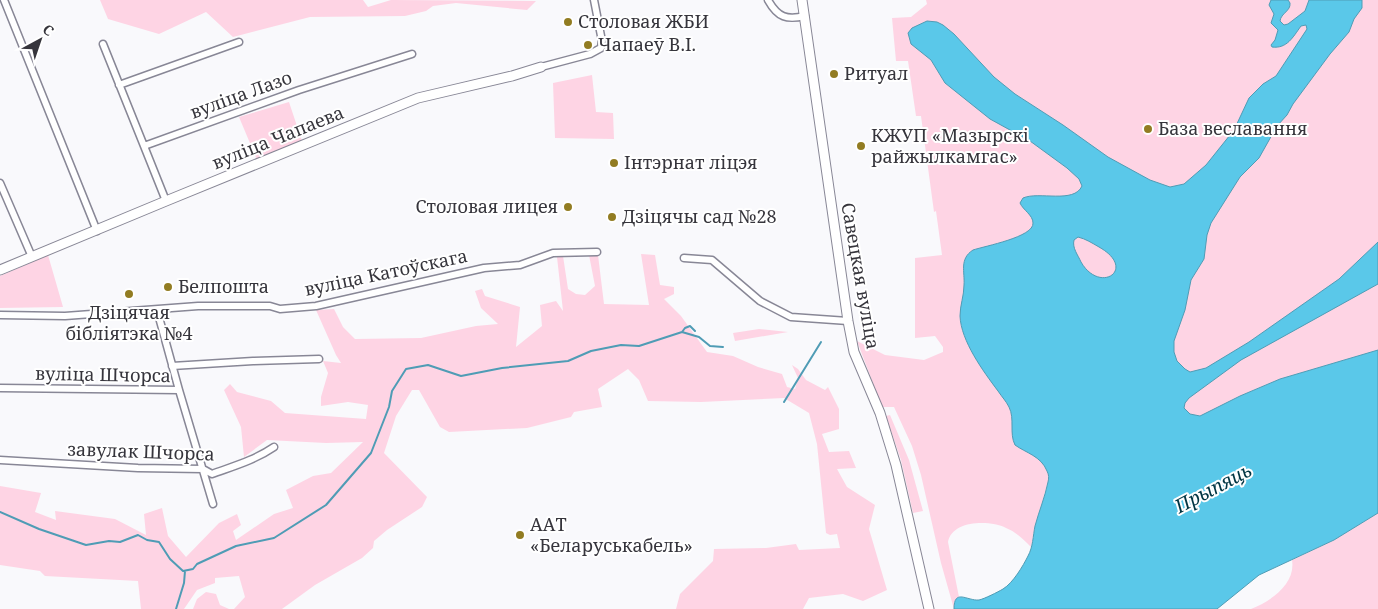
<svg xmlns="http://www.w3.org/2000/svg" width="1378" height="609" font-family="'Noto Serif',serif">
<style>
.green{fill:#fed4e4}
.water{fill:#5ac8e9;stroke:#4f9cb5;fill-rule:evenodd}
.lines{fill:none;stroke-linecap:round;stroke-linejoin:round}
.stream{stroke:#4f9cb5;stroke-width:2}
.street-casing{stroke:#888796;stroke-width:9}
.secondary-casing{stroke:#888796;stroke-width:11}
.street{stroke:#fff;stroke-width:6}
.secondary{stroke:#fff;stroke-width:9}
.poi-dot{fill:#927c22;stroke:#fff;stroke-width:2}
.labels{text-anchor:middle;stroke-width:4;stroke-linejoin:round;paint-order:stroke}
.poi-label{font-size:18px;fill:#36353c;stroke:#fff;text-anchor:start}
.street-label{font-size:18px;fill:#36353c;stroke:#fff}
.water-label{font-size:19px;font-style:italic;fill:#013644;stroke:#fff}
</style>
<rect width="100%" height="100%" fill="#f9f9fc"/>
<!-- green -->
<path class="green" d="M100,0h263l5,7 23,-7 145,1 -9,9 -71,-7 -23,3 -7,5 -21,5 -95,1 -77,20 -27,-25 -47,22 -51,-15z
M926,0h452v350l-98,29 -40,17 -36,19 -7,1 -149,66 -13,44 -4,21c-8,-8 -15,-15 -25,-19 -16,-8 -54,-8 -58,14l11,55 -5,5v7l-13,-46 -20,-88 -9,-29 -18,-39h-12l-25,-66 28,14 39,5 19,-8v-5l-8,-11 -20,2v-80l27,-3 -6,-44 -2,1 -13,-96h-5l-8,-55h-12l-4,-43 19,-1 16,-13z
M592,75l4,37 17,1 1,26 -59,-1 -2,-55z
M289,102l13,39 -45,19 -18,-43z
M641,254l14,1 5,30 14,2v7l-10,5 17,17 26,36 26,4 25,11 24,7 5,13 8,2 3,-11 -6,-13 6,4 8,11 19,10 3,-3 11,22v20l-17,5 7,18 20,-1 7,17 -19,1 10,18 28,18 -6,24 18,61 -24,11 -20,-7 -34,4 -6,11h-127l4,-15 33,-33 1,-12 52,-1 30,-4 3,6 41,-2 -3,-14 -7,1 -4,-2 -9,-89 -8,-31 -25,-15 -83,4 -53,-1 -9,-21 -11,-11 -30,20 4,18 -28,5 -3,5 -44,11 -78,4 -9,-5 -21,-37h-7l-16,26 -12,37 43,44 -5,10 -35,23 -13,11 -1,7 -11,10 -47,27 -33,24h-48l11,-12 -6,-21 -24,2v5l-18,7 -13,19h-43l-3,-28 -93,-5 -5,-5 -40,-6v-79l41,7 -6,19 21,8 -1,-9 60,8 31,16 -2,-21 18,-6 6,28 18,21 33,-34 18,-9 4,11 -8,6 3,9 38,-26 19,-6 -7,-18 27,-14 18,-3 32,-31 -37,1 -59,-3 -23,17 -3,-30 -17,-37 6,-6 7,8 34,9 14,12 81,6 2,-14 -20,-3 -27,4v-9l7,-24 -5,-12 18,2 -5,-8 -20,-45 18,-1 9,18 12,12 66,-1 55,-12 22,-2 -17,-16 -6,-17 7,-2 3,7 35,11 -4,40 26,-21 -2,-21 16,-4 7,10 -6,-54 6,-1 5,33 8,5 9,1 10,-9 -6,-31h9l6,49 45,1z
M48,255l15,52 -63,1v-32z
M759,329l29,3 -53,9 -2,-8z
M890,415l19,45 14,51 -10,2 -12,-53 -15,-44z
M1378,513v96h-127c20,-8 45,-25 41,-49l42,-20z
M206,592l10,2 4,11 9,4h-36l4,-10z"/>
<!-- water -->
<path class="water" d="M1271,0h17l2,3c1,8 -9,10 -10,18l4,4 4,-1 17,-13 4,-11h53v8l-8,11 -5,13 -19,22 -37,50 -6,11 -10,11 -18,32 -19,19 -29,46 -4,12 -3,24 -13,21 -6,30 -11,31v11l3,9 8,8 5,3 16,-4 43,-26 90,-63 39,-37v42l-137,76 -52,38 -4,5 -1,5 6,6 10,2 40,-20 40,-17 98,-29v163l-44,27 -75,35 -42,34h-263c0,-21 13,-8 25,-9 5,-1 19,-8 24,-11 10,-6 20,-23 25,-33 5,-9 5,-20 7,-30 4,-15 10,-29 13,-44 1,-4 1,-7 -1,-11 -6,-15 -21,-18 -32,-26 -6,-12 0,-26 -6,-38 -3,-6 -7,-10 -11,-16 -15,-20 -37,-50 -38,-75 0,-11 4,-20 4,-31 1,-13 -5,-26 9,-35 12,-4 61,-13 60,-27 0,-8 -10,-13 -13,-20l3,-5c16,-7 51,6 59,-12l-3,-7 -12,-11 -37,-27 -40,-22 -45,-36 -14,-23 -20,-16 -3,-11 4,-5 15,-7 10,1 6,3 11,9 40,43 21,17 48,31 45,32 42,23 20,7 14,-3 22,-19 28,-35 15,-32 14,-14 13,-8 31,-47 -1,-4 -5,1c-8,11 -14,23 -29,21l-1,-2 4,-5 3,-10 -7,-7 3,-9 -5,-9zM1078,237c8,2 14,6 21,10 39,22 1,48 -18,15 -3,-7 -9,-14 -7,-22z"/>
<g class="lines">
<!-- stream -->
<path class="stream" d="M682,332l3,-4 5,-2 5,5
M784,402l37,-60
M0,512l39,17 47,16 23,-4 11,1 18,-7 9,5 12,2 11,17 13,12 10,-2 4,-5 39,-18 38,-8 52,-33 45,-52 18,-46 3,-16 14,-22 22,-4 33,11 41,-8 66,-7 23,-10 30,-6 18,1 43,-14 17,5 11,9 13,1
M176,609l8,-26 1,-12"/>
<!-- street casing -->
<g class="street-casing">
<path id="street" d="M4,0l93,231
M768,0c10,18 19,20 37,16
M103,44l41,102 155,-56 113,-36
M541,67l49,-13 11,-6 1,-7 -8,-41
M119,85l120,-43
M144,146l22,55
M0,183l32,74
M684,258l28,2 48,41 31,16 57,4
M157,310l22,80 34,114
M0,315l65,1 133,-10h72l10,3 36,-3 168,-38 36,-3 33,-12 44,-1
M172,366l81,-5 66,-2
M0,388l179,2
M0,460l138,8 65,1 9,5c22,-8 43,-14 62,-27"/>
</g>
<!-- secondary casing -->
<g class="secondary-casing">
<path id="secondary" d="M802,0l46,321 6,31 26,61 16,52 33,144
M0,270l166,-69 252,-103 94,-22 29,-9"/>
</g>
<!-- street -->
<use href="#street" class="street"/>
<!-- secondary -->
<use href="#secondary" class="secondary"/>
</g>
<!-- markers -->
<g class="poi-dot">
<circle cx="568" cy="22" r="5"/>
<circle cx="588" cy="45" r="5"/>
<circle cx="834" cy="74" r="5"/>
<circle cx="1148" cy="129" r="5"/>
<circle cx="861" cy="146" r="5"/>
<circle cx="614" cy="163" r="5"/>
<circle cx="568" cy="207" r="5"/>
<circle cx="612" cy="217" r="5"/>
<circle cx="168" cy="287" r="5"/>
<circle cx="129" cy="294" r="5"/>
<circle cx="520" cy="535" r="5"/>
</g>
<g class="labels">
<!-- poi labels -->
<g class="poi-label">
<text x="578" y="28">Столовая ЖБИ</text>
<text x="598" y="51">Чапаеў В.І.</text>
<text x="844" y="80">Ритуал</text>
<text x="1158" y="135">База веславання</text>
<text x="871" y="142">КЖУП «Мазырскі<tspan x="871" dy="21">райжылкамгас»</tspan></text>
<text x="624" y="169">Інтэрнат ліцэя</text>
<text x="558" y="213" text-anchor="end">Столовая лицея</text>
<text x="622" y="223">Дзіцячы сад №28</text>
<text x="178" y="293">Белпошта</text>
<text x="129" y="319" text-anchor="middle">Дзіцячая<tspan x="129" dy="21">бібліятэка №4</tspan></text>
<text x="530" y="531">ААТ<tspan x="530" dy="21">«Беларуськабель»</tspan></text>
</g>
<!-- street labels -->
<g class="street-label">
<text transform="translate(241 95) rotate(-20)" y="6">вуліца Лазо</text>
<text transform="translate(278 138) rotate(-22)" y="6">вуліца Чапаева</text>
<text transform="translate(386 273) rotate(-12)" y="6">вуліца Катоўскага</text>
<text transform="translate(860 276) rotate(80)" y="6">Савецкая вуліца</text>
<text transform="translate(103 375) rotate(1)" y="6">вуліца Шчорса</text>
<text transform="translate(141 452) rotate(2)" y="6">завулак Шчорса</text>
</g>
<!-- water labels -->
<g class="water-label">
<text transform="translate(1213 488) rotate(-28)" y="7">Прыпяць</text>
</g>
</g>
<!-- north arrow -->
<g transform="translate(40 40) rotate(40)" stroke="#ffffff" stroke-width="4" paint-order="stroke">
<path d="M0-4L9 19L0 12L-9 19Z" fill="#36353c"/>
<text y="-8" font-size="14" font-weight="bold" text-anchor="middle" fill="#36353c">С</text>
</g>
</svg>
